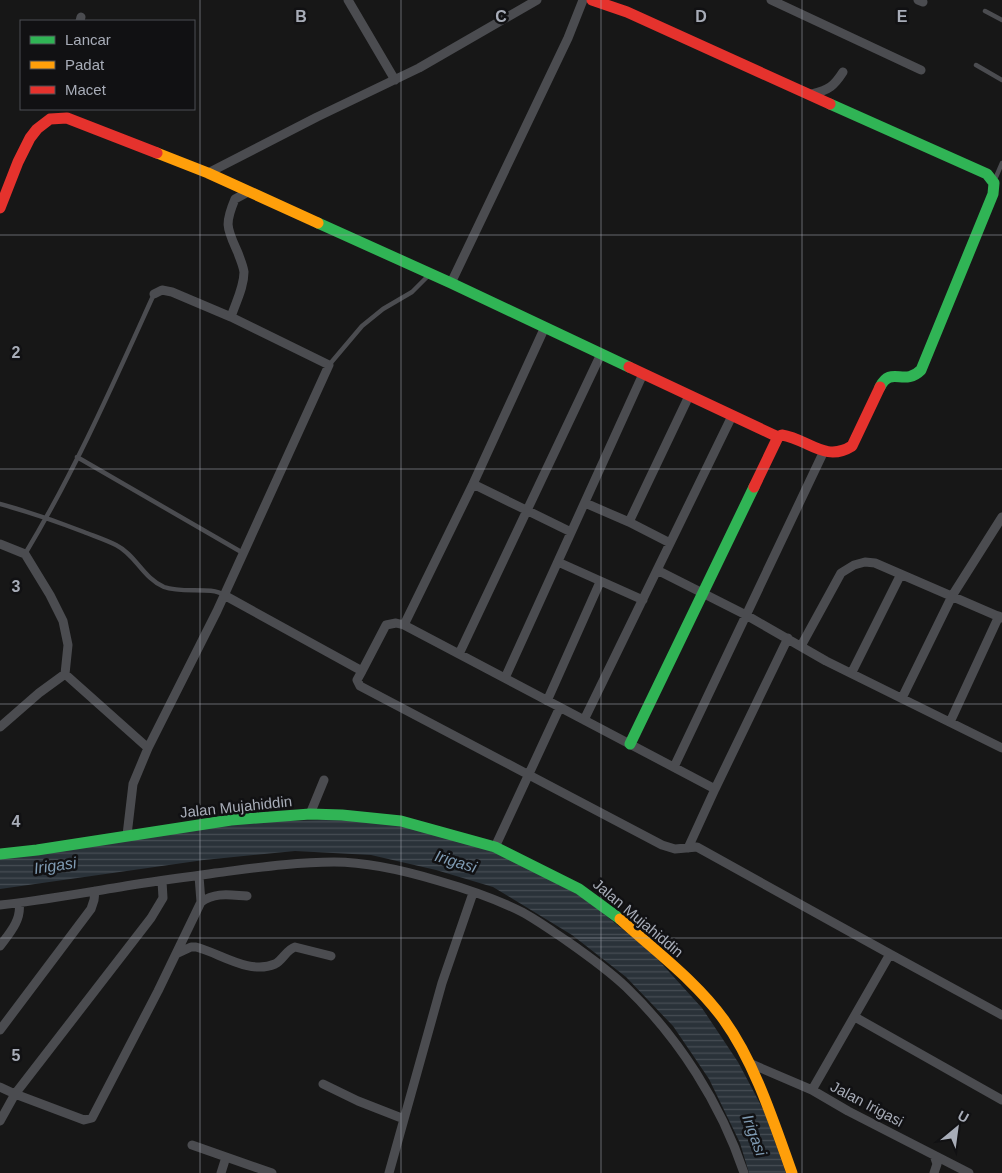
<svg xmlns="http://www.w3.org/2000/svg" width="1002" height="1173" font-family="Arial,sans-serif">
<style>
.water{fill:url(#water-rules)}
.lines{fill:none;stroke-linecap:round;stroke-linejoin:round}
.lane{stroke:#4b4c50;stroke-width:4.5}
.street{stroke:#4b4c50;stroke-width:9}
.fast{stroke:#30b455;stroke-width:11}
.slow{stroke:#ff9f0a;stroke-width:11}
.jam{stroke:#e5322d;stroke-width:11}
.grid{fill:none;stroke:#a8adb8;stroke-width:1;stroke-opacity:0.55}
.labels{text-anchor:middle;stroke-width:5;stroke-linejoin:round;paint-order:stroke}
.street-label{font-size:15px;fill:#a8adb8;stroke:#111113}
.water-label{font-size:16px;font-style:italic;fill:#7f9bb3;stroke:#111113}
.grid-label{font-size:16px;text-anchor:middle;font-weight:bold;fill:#a8adb8;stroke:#111113;stroke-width:5;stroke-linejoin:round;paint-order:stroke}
</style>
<defs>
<pattern id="water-rules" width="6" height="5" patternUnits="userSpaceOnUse" patternTransform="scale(1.25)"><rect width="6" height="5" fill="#2a3239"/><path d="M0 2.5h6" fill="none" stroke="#464d54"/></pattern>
</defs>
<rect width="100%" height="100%" fill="#171717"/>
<!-- water -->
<path class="water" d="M367,819l91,19 60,24 66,36 68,55 50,55 36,54 26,49 22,62h-37l-9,-30 -31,-64 -36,-53 -47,-49 -54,-42 -79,-48 -57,-17 -65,-15 -76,-4 -91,9 -204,29v-33l233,-34z"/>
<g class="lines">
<!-- lane -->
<path class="lane" d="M985,11l17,9
M976,65l26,15
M996,177l6,-14
M329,365l33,-39 21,-17 29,-17 17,-17
M77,457l166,96
M0,504c29,8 56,17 84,28 10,4 22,8 32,13 20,10 27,33 48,42 19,7 47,-1 60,8
M25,554c50,-83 89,-172 129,-260"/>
<!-- street -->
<path class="street" d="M348,0l47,80
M771,0l150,70
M918,0l5,2
M80,21l1,-4
M812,94c17,-4 22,-8 31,-22
M208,173l109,-56 102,-49 118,-68
M451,283l117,-245 15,-38
M231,317c5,-15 13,-30 13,-45 -1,-7 -4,-13 -6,-19 -11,-25 -14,-28 -3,-54l13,-7
M473,484l98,48
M585,503l44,19 41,21
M629,522l60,-126
M0,544l25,10 25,41 13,26 5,24 -3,29
M558,562l85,38
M657,570l89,45 80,46 176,87
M224,595l138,76 -5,9 3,6 302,159 13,4 22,-2 193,107
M404,625l311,164 -27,59
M801,646l40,-73 13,-8 11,-3 10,1 127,55
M459,654l142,-300
M362,671l24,-46 10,-2 8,2 69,-141 72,-157
M852,672l49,-98
M505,678l138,-304
M902,698l50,-102 50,-79
M547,701l53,-119
M584,720l148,-304
M950,722l49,-106
M0,727l39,-34 26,-19 83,74
M674,767l150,-316
M715,789l73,-151
M310,814l14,-34
M127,835l6,-51 15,-36 69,-137 112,-246 -98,-48 -59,-25 -10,-2 -8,4
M495,847l65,-140
M201,902c15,-10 28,-7 46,-6
M0,905c38,-4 76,-11 114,-17 34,-6 67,-10 101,-15 40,-5 79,-11 119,-11 35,0 72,9 105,19 28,8 57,18 83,31 15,8 30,19 45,29 20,14 41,29 59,46 53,51 95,117 118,186
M0,946c9,-12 22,-26 19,-43
M176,954l15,-7h5c24,6 53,28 79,17 8,-4 11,-14 20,-17l36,9
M855,1017l147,83
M0,1030l91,-121 3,-9 1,-9
M749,1063l63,27 36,21 121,62
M323,1084l35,17 46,18
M0,1087l15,7 69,26 8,-2 66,-127 43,-89 -2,-26
M812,1090l78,-136 112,61
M0,1121l15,-27 136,-176 12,-20 -1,-17
M192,1145l80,28
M221,1173l5,-16
M389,1173l53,-190 31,-90
M934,1173l3,-9 -3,-9"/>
<!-- fast -->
<path class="fast" d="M830,104l157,70 7,9 -1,11 -72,176c-17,17 -30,-5 -41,17
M318,223l133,60 178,84
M630,744l124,-257
M0,854l37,-4 194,-30 79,-6 32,1 59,6 94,26 84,42 41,30"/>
<!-- slow -->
<path class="slow" d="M157,153l51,20 110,50
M620,919c35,32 76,62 104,101 31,43 50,103 68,153"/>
<!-- jam -->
<path class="jam" d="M592,0l35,12 203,92
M0,208l18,-46 12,-24 7,-9 13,-10 17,-1 90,35
M629,367l149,70
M754,487l24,-50 4,-2c26,4 43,28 70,11l28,-59"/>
</g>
<!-- grid -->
<path class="grid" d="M200,0v1173M401,0v1173M601,0v1173M802,0v1173M0,235h1002M0,469h1002M0,704h1002M0,938h1002"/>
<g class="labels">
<!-- street labels -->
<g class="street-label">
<text transform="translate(236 807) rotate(-6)" y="5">Jalan Mujahiddin</text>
<text transform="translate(638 918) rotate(40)" y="5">Jalan Mujahiddin</text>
<text transform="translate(867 1104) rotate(28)" y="5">Jalan Irigasi</text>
</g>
<!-- water labels -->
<g class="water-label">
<text transform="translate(456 861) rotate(17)" y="6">Irigasi</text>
<text transform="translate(55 865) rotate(-8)" y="6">Irigasi</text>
<text transform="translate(755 1135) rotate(70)" y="6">Irigasi</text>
</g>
</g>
<g class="grid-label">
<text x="301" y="22">B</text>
<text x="501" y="22">C</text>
<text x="701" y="22">D</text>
<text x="902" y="22">E</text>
<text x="16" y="358">2</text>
<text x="16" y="592">3</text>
<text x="16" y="827">4</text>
<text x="16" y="1061">5</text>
</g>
<!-- legend -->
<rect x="20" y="20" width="175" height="90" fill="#111113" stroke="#4d4f55"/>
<rect x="30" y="36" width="25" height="8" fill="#30b455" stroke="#4d4f55"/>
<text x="65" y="45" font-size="15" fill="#a8adb8">Lancar</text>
<rect x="30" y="61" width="25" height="8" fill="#ff9f0a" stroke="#4d4f55"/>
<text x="65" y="70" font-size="15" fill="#a8adb8">Padat</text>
<rect x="30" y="86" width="25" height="8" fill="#e5322d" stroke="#4d4f55"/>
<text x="65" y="95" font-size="15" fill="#a8adb8">Macet</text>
<!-- north arrow -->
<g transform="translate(957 1128) rotate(29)" stroke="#111113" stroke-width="4" paint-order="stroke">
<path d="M0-4L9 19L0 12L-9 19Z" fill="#a8adb8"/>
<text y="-8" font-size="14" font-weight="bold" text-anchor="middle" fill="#a8adb8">U</text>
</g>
</svg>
